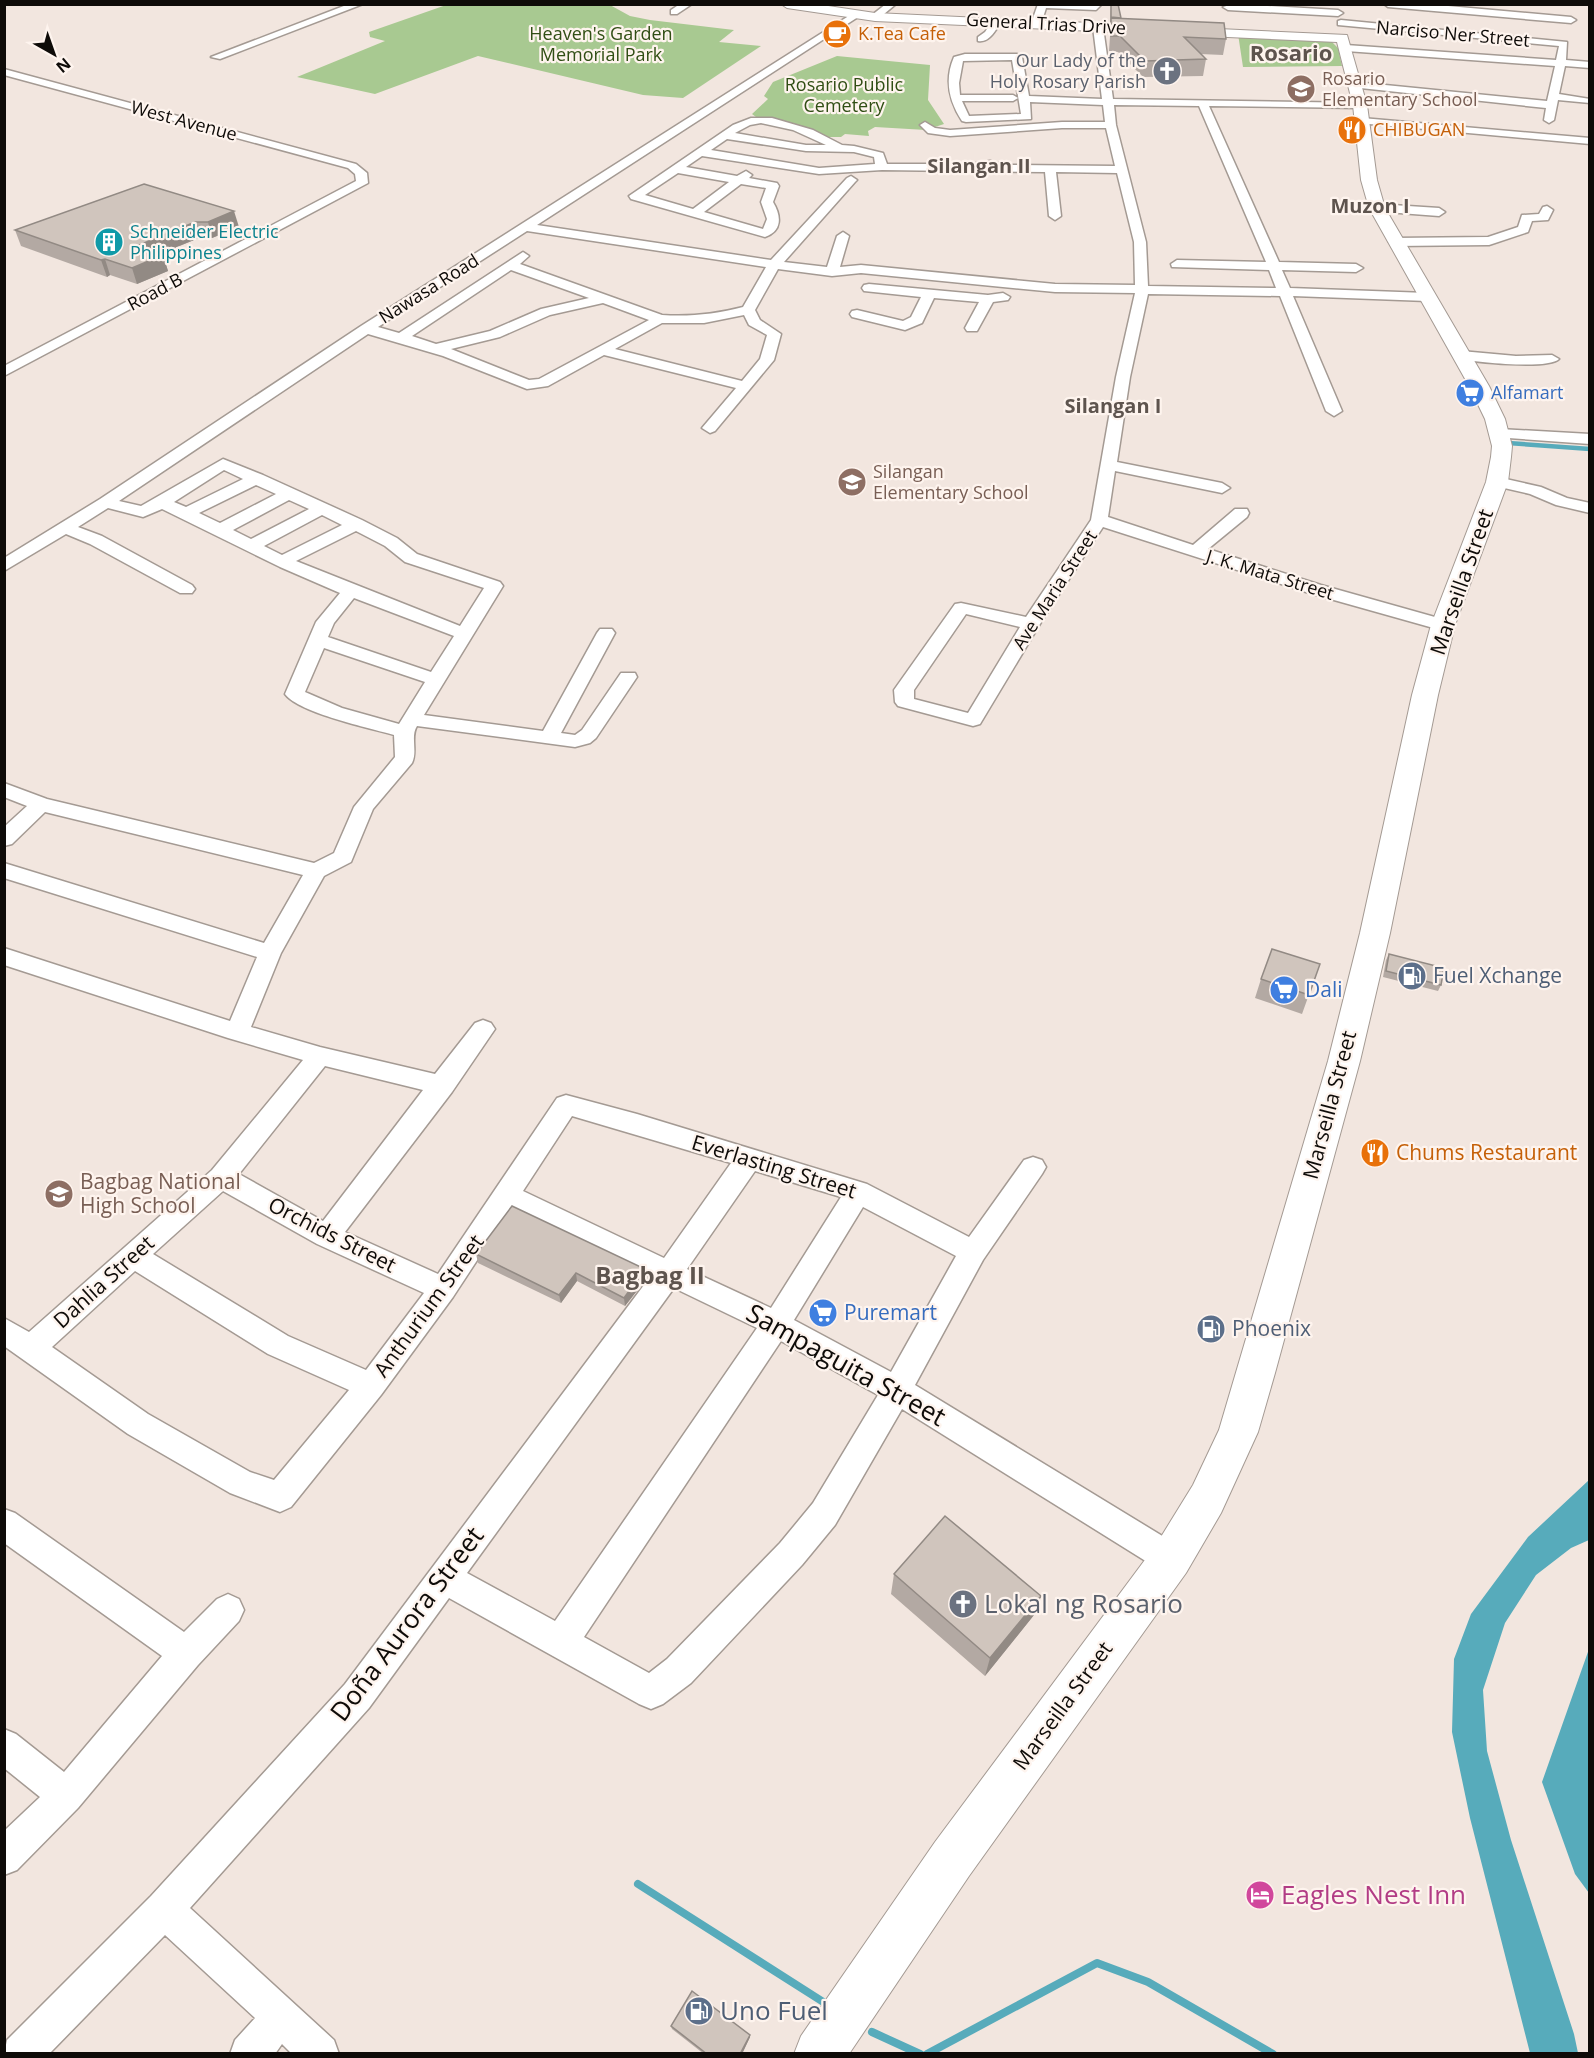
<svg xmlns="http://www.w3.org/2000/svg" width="1594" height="2058" font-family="'Open Sans',sans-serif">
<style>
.green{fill:#a8c991}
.water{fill:#57abbb}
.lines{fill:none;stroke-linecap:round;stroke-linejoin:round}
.stream-far1{stroke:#57abbb;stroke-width:4.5}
.stream{stroke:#57abbb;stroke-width:8}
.minor-casing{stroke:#a49a93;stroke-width:3}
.major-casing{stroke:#a49a93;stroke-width:2}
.minor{fill:#fff;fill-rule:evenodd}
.major{fill:#fff;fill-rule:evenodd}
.wall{fill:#b3a9a3}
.shaded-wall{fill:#928a84}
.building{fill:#d0c5bd;stroke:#928a84;stroke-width:1.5}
.labels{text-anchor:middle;stroke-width:4.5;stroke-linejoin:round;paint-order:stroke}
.far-street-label{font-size:18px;fill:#0e0b08;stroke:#fef4ee}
.far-park-label{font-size:18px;fill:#304e14;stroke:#fef4ee}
.far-food-label{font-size:18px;fill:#c56008;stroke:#fef4ee;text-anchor:start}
.far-worship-label{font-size:18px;fill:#5b616d;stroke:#fef4ee;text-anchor:end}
.far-education-label{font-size:18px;fill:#785e54;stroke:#fef4ee;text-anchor:start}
.far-culture-label{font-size:18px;fill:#0d838f;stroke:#fef4ee;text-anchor:start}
.far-shop-label{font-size:18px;fill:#366cbe;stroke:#fef4ee;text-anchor:start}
.far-quarter-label{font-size:20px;font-weight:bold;fill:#5e544e;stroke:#fef4ee}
.street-label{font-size:21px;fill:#0e0b08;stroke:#fef4ee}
.service-label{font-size:21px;fill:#4e5e75;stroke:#fef4ee;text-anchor:start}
.shop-label{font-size:21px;fill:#366cbe;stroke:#fef4ee;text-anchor:start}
.food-label{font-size:21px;fill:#c56008;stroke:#fef4ee;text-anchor:start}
.education-label{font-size:21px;fill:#785e54;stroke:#fef4ee;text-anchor:start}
.far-district-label{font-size:22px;font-weight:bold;fill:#5e544e;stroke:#fef4ee}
.quarter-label{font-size:24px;font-weight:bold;fill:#5e544e;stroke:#fef4ee}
.near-street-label{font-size:26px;fill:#0e0b08;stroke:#fef4ee}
.near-worship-label{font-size:26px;fill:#5b616d;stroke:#fef4ee;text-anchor:start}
.near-hotel-label{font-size:26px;fill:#b23c85;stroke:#fef4ee;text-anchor:start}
.near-service-label{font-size:26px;fill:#4e5e75;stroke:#fef4ee;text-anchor:start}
</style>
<rect width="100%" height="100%" fill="#f2e6df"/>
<!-- green -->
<path class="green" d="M449,4l161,1 20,11 20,4 84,10 -15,12 42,4 -78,52 -40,-3 -165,-39 -103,38 -78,-17 88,-36 -15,-4 -1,-5z
M1238,34l94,8 6,6 4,18 -99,1z
M837,56l93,9 -2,35 16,24 -18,6 -51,-3 -7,4 1,5 -24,-2 -4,3h-12l-73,-20 -4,-3 16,-15 -4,-3 9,-14z"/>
<!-- water -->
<path class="water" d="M1589,1480v60l-18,8 -35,27 -31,48 -22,67 4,61 24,89 63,194 4,19h-48l-60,-235 -18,-86 2,-73 17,-45 57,-77z
M1589,1649l1,244h-1l-14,-19 -33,-92z"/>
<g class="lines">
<!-- stream-far1 -->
<path class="stream-far1" d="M1508,443l82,6"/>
<!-- stream -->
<path class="stream" d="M638,1884l190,121
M872,2032l48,22
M927,2054l170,-91 51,19 125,72"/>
<!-- minor casing -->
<g class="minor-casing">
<path id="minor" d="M349,4h14l-143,55 -9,-2z
M680,4h12l-15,10h-6v-4z
M886,4h10l-18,15h-6v-4z
M1038,4h64l-6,6 -50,-2 -5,16 -5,3 -5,-3z
M1233,4l105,6 5,3 -5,3 -110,-6 -5,-3z
M1384,4h42l145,13 5,3 -5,3 -183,-16z
M855,12l5,3 -2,2 -321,208 234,35 76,-82 4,-2 6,4 -2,2 -71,80 43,5 10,-31 6,-4 6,4 -9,31 21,-2 194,19 80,1 -1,-43 -17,-69 -61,-1 5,44 -6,4 -6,-4 -4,-44 -163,-2 -63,4 -117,-18 -16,11 51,9 9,-5 6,4 -3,3 28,5 2,3 -6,16c8,13 10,29 -8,35l-134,-38 -2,-3 104,-71 18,-7h21l41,12 29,15 12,1 29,7 4,11h84l19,-3 17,4 108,1 -9,-38h-44l-112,8 -22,-3 -8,-8 5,-3 10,6 15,2 112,-8h43l-2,-17 -73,-3 1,17 -65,3 -4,-1c-13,-20 -18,-41 -8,-64l11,-3h52l5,3 7,39 73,3 -9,-72 5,-3 5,3 10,72 251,4 1,2 -5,3 -151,-2 70,156 77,2 7,4 -7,4 -74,-2 8,18 137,5 7,4 -7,4 -134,-5 49,115 -8,5 -8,-5 -46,-115 -132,-2 -18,83 -13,85 105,21 8,5 -8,5 -107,-22 -7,46 85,28 42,-36h12l2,4 -2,4 -39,32 113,36 128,36 3,4 -3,4h-12l-128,-36 -206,-66 -63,97 -60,100 -7,2 -75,-20 -3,-4 -1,-12 61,-86 6,-1 65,14 65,-97 25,-143 19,-84 -80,-1 -194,-19 -29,3 -54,-7 -23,41 5,10 21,14 -7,26 -59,71 -5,2 -8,-5 34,-40 -132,-33 -56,31 -21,3 -84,-33 -75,-22 -249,167 22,5 82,-47 40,16 99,45 35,18 20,16 83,28 3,4 -79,129 119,16 54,-98 3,-4h12l3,4 -54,100 14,2 7,-5 39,-57h14l2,4 -41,61 -6,5 -15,4 -158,-21c-7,11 1,25 -5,37l-39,46 -22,53 -27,14 -43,77 -30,74 69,20 115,27 40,-51 8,-3 8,3 4,6 -43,63 -107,140 93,42 119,-176 9,-3 71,19 230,70 102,53 55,-77 9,-3 9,3 4,7 -4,7 -59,86 -68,125 267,163 5,11 -5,11 -11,4 -11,-4 -258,-161 -67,116 -33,40 -111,118 -28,21 -12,5 -12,-5 -190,-106 -80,110 -179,200 144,132 5,14h-47l-10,-10 -7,10h-45l5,-14 20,-22 -90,-83 -116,119h-45l3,-14 144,-144 194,-212 305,-407 -140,-67 -57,87 -72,98 -90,112 -11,5 -50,-19 -102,-59 -124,-88v-28l25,14 183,-162 91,-110 -75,-22 -224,-73v-17l226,73 27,-64 -253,-79v-15l260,80 39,-68 -258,-63 -33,32 -8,2v-19l23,-21 -23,-9v-14l43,16 267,64 20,-10 20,-46 41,-50 -1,-22c-24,-7 -95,-22 -109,-41l31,-72 24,-29 -60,-26 -118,-58 -19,8 -35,-9 -30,19 24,9 90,49 3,4 -3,4h-12l-90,-49 -24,-10 -62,37v-13l96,-59 261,-173zM1012,60l9,54 -52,2 -7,-15h51l5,-3 -5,-3h-53l-1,-12 4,-22zM1114,105l85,1 67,156 -89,-2 -6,4 1,3 97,3 7,18 -128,-2 -2,-44 -30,-117zM761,123l32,7 33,15h-20l-71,-12 15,-8zM727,139l79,12 48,1 20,5 1,7 -56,4 -108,-18zM678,173l51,9 -36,27 -48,-14zM741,184l25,4 -5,14 6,17 -4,10 -59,-17zM527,231l239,36 -23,40c-27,7 -54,10 -81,8l-142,-51 9,-8 -6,-4 -124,81 -21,-6zM511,270l78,28 -48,11 -51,22 -54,13 -24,-8zM603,303l46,17 -110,59 -10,1 -78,-31 49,-12 50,-22zM744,315l5,10 18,10 -7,24 -18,22 -127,-32 47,-26h42zM224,470l19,9 -57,28 -12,-5zM256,485l20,9 -56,29 -21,-10zM289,500l20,9 -58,30 -18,-9zM322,515l20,10 -60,30 -18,-9zM356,531l29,15 20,16 79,26 -24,38 -164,-65zM354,598l100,38 -23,36 -103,-35 6,-14zM966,614l54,13 -52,86 -54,-14v-9zM324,648l101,34 -26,42 -57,-16 -37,-16zM325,1066l98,24 -100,131 -84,-47zM572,1116l159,47 -67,95 -141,-67zM755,1171l86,26 -70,111 -84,-39zM223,1191l94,53 107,49 -58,77 -78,-34 -135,-82zM863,1207l93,49 -65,116 -97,-52zM135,1271l133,83 81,36 -75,90 -24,-8 -102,-58 -96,-67zM674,1288l83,40 -202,293 -88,-48zM781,1341l97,54 -65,108 -33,40 -113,116 -18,14 -65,-36z
M993,20l8,2c-6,9 -12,21 -23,19v-4l7,-5z
M1341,20l226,22 -1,18 24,2v6l-25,-2 -6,28 31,5v4l-32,-3 -4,20 -5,3 -5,-3 2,-12 -195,-21 -1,-2 5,-3 192,19 8,-35 -209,-15 -5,-3 5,-3 210,15 3,-14 -221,-21v-4z
M4,69l352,95 11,9 1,10 -364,193v-10l352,-185 -1,-7 -7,-6 -344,-93z
M1362,118l228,20v6l-232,-21 -1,-2z
M1377,204l62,4 6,4 -6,4 -66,-5v-6z
M1547,206l6,4 -5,10 -16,1 -4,11 -39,13 -94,1 -6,-4 6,-4 93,-1 30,-10 4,-12 17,-1 4,-7z
M869,284l119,11 15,-2 7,4 -2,3 -15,2 -16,29h-10l-2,-3 14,-26 -45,-4 -12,25 -17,7 -53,-13 -2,-3 2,-3 5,-1 46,11 8,-4 10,-20 -57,-6 -2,-3 2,-3z
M1461,351l55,5 36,-1 7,4c-11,11 -86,3 -103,-1l-2,-3 2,-3z
M1499,429l91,5v10l-96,-7 -3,-3z
M1497,477l44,10 26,11 23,5v10l-34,-8 -26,-11 -39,-9 -2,-3z
M4,1509l11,4 169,119 33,-33 11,-5 11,5 5,11 -5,11 -41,44 -120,143 -61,62 -13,5v-44l36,-34 -36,-29v-39l12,5 48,38 98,-116 -158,-113z"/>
</g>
<!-- major casing -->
<g class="major-casing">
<path id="major" d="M781,4h34l60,9 472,22 20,70 10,75 8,28 104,178 16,33 7,27 -1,11 -3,25 -53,143 -17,70 -48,238 -30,128 -85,312 -17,59 -37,81 -35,60 -217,303 -120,178h-55l7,-18 134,-194 221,-297 37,-60 26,-55 109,-369 32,-128 52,-238 19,-70 55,-143 5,-25 1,-11 -7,-27 -16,-33 -100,-178 -8,-28 -8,-75 -16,-63 -462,-21 -88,-13z"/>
</g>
<!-- minor -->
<use href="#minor" class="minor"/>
<!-- major -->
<use href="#major" class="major"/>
</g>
<!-- wall -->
<path class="wall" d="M1111,4l10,15 105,20 -3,16 -23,-1 6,5 -3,17 -60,1 -25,-25 -9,-1 2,-29h-1z
M144,184l95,43 -27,11h-13l-39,16 3,1 5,16 -31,13 -27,-9 -3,2 -86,-31 -6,-16z
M1389,954l52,31 -3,6 -55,-14 3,-17z
M1320,964l-18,50 -47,-16 6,-19z
M476,1254l171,24 -22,28 -48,-25 -16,22 -83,-40z
M894,1574l147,22 -7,19 -49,61 -94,-82z
M671,2026l79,9v2l-8,17h-38l-32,-25z"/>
<!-- shaded-wall -->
<path class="shaded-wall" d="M234,211l5,16 -27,11 -4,-16z
M195,222l4,16 -52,21 16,-4 5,16 -31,13 -5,-16 7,-23z
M105,259l5,16 -3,2 -6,-17z
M645,1269l2,9 -22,28 -1,-8z
M576,1273l1,8 -16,22 -2,-8z
M1041,1596l-7,19 -49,61 5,-18z
M750,2035v2l-8,17h-2z"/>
<!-- building -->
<path class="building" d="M1111,4h7l3,14 -10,-1z
M1111,18l113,5 2,16 -42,-2 22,22 -61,2 -25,-25h-9z
M144,184l90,27 -26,11h-13l-56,23 4,1 -3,1 23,8 -31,13 -27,-9 -4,1 -86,-30z
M1272,949l48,15 -11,31 -48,-16z
M1389,954l55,14 -3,17 -55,-14z
M512,1206l133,63 -21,29 -48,-25 -17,22 -83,-41z
M945,1516l96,80 -51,62 -96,-84z
M692,1991l58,44 -10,19h-33l-36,-28z"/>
<!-- icons -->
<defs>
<g id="cafe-disc" transform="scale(1.5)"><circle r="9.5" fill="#e8710a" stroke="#fef4ee"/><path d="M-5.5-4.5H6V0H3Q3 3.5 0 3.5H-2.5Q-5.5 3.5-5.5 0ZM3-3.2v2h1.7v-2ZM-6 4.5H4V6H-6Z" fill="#fff"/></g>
<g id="church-disc" transform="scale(1.5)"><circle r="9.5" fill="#6b7280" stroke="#fef4ee"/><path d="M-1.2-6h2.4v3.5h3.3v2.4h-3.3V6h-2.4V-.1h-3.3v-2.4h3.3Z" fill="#fff"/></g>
<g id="school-disc" transform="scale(1.5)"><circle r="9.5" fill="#8d6e63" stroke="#fef4ee"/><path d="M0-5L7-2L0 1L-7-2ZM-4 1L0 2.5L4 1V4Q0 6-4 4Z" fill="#fff"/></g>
<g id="restaurant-disc" transform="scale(1.5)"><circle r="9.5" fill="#e8710a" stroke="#fef4ee"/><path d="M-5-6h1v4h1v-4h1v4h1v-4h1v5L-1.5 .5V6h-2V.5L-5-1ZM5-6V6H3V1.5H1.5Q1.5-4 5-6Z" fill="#fff"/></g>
<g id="building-disc" transform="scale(1.5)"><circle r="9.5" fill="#0f9aa8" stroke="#fef4ee"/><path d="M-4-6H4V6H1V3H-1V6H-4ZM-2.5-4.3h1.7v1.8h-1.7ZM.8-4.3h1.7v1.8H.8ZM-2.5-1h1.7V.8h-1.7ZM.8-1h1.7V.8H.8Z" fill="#fff"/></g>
<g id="supermarket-disc" transform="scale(1.5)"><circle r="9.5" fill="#3f7fe0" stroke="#fef4ee"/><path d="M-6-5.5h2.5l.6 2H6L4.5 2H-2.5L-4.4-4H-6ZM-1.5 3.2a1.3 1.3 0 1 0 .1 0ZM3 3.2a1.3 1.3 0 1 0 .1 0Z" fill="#fff"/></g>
<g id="fuel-disc" transform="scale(1.5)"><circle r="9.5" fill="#5c6f8a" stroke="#fef4ee"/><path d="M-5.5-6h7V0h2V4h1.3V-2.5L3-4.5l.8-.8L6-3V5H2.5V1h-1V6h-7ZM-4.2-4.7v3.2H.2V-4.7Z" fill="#fff"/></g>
<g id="hotel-disc" transform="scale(1.5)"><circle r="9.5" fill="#d1479c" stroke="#fef4ee"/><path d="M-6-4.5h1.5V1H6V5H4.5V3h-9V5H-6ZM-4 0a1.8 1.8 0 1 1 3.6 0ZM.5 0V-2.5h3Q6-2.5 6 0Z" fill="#fff"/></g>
</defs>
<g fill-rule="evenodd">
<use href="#cafe-disc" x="837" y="34"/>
<use href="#church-disc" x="1167" y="71"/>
<use href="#school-disc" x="1301" y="89"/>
<use href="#restaurant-disc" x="1352" y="130"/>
<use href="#building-disc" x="109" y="242"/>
<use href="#supermarket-disc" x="1470" y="393"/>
<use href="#school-disc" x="852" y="482"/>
<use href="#fuel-disc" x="1412" y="976"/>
<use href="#supermarket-disc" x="1284" y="990"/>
<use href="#restaurant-disc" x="1375" y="1153"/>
<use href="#school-disc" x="59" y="1194"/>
<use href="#supermarket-disc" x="823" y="1313"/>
<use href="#fuel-disc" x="1211" y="1329"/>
<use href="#church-disc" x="963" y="1604"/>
<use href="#hotel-disc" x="1260" y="1895"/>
<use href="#fuel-disc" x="699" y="2011"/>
</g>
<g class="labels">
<!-- far-street labels -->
<g class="far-street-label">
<text transform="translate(1046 24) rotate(3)" y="6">General Trias Drive</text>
<text transform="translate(1453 34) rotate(5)" y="6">Narciso Ner Street</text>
<text transform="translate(184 121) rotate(15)" y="6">West Avenue</text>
<text transform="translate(429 289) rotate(-32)" y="6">Nawasa Road</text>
<text transform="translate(155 292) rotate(-28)" y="6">Road B</text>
<text transform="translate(1270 575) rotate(17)" y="6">J. K. Mata Street</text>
<text transform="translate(1055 590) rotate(-57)" y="6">Ave Maria Street</text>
</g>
<!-- far-park labels -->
<g class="far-park-label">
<text x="601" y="40">Heaven's Garden<tspan x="601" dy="21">Memorial Park</tspan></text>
<text x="844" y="91">Rosario Public<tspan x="844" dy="21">Cemetery</tspan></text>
</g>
<!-- far-food labels -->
<g class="far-food-label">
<text x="858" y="40">K.Tea Cafe</text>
<text x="1373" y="136">CHIBUGAN</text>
</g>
<!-- far-worship labels -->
<g class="far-worship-label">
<text x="1146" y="67">Our Lady of the<tspan x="1146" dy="21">Holy Rosary Parish</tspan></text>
</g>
<!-- far-education labels -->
<g class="far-education-label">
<text x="1322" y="85">Rosario<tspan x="1322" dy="21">Elementary School</tspan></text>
<text x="873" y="478">Silangan<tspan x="873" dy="21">Elementary School</tspan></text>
</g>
<!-- far-culture labels -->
<g class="far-culture-label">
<text x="130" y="238">Schneider Electric<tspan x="130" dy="21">Philippines</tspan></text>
</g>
<!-- far-shop labels -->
<g class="far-shop-label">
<text x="1491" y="399">Alfamart</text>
</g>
<!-- far-quarter labels -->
<g class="far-quarter-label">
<text x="979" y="173">Silangan II</text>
<text x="1370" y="213">Muzon I</text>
<text x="1113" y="413">Silangan I</text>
</g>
<!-- street labels -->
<g class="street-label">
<text transform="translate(1462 582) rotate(-71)" y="7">Marseilla Street</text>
<text transform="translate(1330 1105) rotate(-75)" y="7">Marseilla Street</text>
<text transform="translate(774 1167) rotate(17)" y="7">Everlasting Street</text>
<text transform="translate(332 1235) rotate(27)" y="7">Orchids Street</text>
<text transform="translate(104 1282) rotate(-42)" y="7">Dahlia Street</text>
<text transform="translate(429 1306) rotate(-54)" y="7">Anthurium Street</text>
<text transform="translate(1063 1706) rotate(-54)" y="7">Marseilla Street</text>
</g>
<!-- service labels -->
<g class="service-label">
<text x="1433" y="983">Fuel Xchange</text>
<text x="1232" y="1336">Phoenix</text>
</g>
<!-- shop labels -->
<g class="shop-label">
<text x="1305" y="997">Dali</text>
<text x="844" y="1320">Puremart</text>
</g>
<!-- food labels -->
<g class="food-label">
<text x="1396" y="1160">Chums Restaurant</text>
</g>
<!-- education labels -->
<g class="education-label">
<text x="80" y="1189">Bagbag National<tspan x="80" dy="24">High School</tspan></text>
</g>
<!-- far-district labels -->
<g class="far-district-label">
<text x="1291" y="61">Rosario</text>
</g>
<!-- quarter labels -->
<g class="quarter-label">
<text x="650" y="1284">Bagbag II</text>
</g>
<!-- near-street labels -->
<g class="near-street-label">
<text transform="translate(846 1365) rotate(29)" y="9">Sampaguita Street</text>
<text transform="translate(407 1624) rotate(-53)" y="9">Doña Aurora Street</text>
</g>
<!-- near-worship labels -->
<g class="near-worship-label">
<text x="984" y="1613">Lokal ng Rosario</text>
</g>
<!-- near-hotel labels -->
<g class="near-hotel-label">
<text x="1281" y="1904">Eagles Nest Inn</text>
</g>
<!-- near-service labels -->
<g class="near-service-label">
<text x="720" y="2020">Uno Fuel</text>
</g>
</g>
<!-- border -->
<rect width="1594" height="2058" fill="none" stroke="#0e0b08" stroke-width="12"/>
<!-- north arrow -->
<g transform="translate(54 54) rotate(140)" stroke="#fef4ee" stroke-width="4.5" paint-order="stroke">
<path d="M0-4.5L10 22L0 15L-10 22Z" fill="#0e0b08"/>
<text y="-9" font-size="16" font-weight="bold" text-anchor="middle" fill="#0e0b08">N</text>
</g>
</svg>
